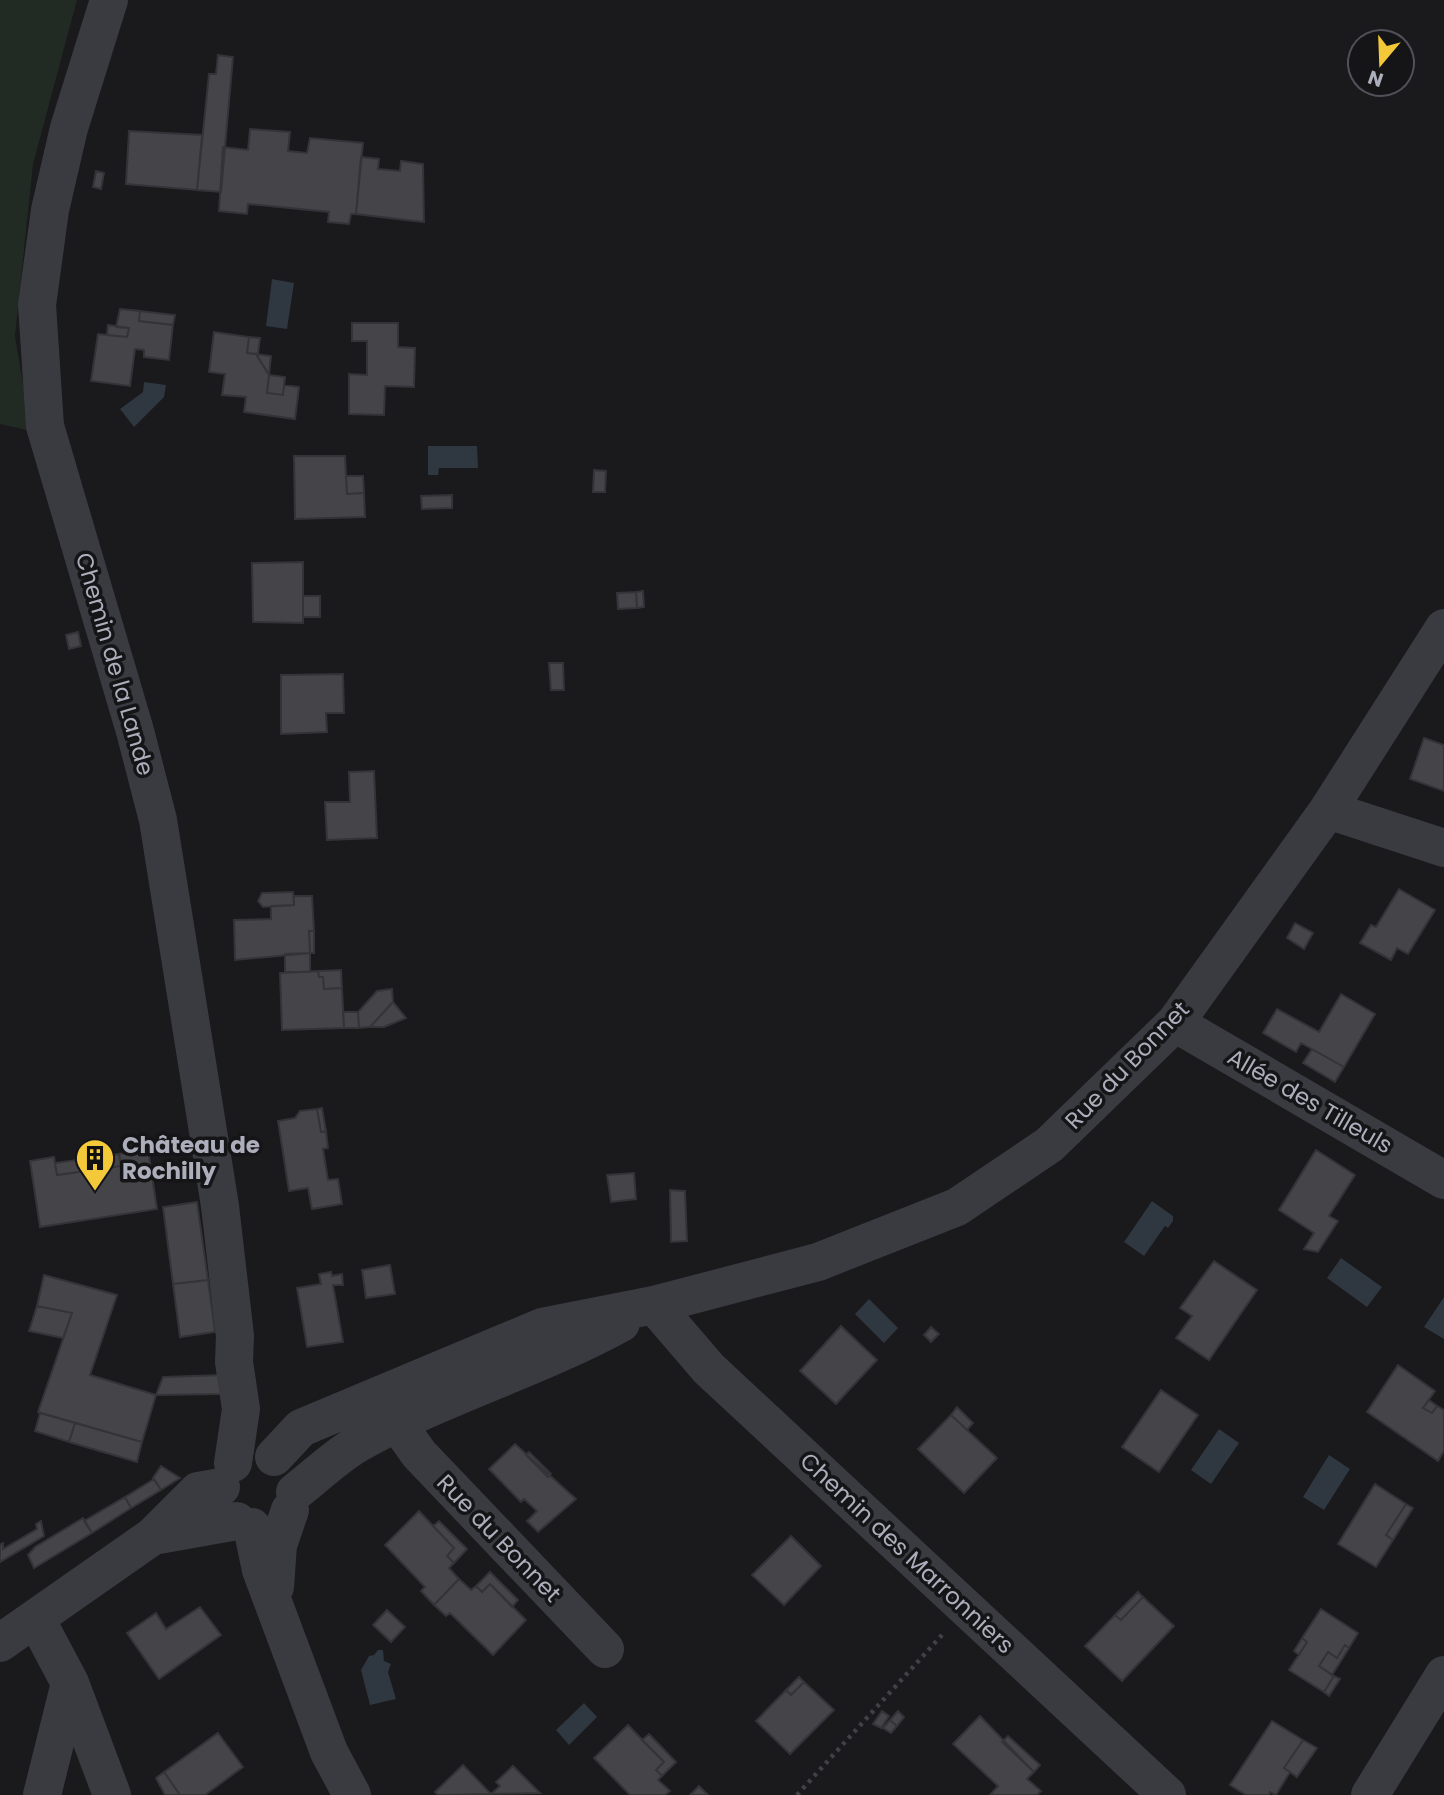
<svg xmlns="http://www.w3.org/2000/svg" width="1444" height="1795" font-family="Poppins,sans-serif">
<style>
.green{fill:#212a23}
.water{fill:#2f3740}
.building{fill:#444449;stroke:#343338;stroke-width:2}
.lines{fill:none;stroke-linecap:round;stroke-linejoin:round}
.path{stroke:#404248;stroke-width:4.5;stroke-dasharray:3.5 5;stroke-linecap:butt}
.minor{stroke:#3a3b41;stroke-width:38}
.labels{text-anchor:middle;stroke-width:7;stroke-linejoin:round;paint-order:stroke}
.street-label{font-size:23px;fill:#acafbb;stroke:#151417}
.poi-label{font-size:23px;font-weight:bold;fill:#acafbb;stroke:#151417;text-anchor:start}
</style>
<rect width="100%" height="100%" fill="#1a191c"/>
<!-- green -->
<path class="green" d="M0,0h77l-44,164 -18,172 16,95 -31,-7z"/>
<!-- water -->
<path class="water" d="M272,279l22,4 -7,46 -21,-3z
M144,382l22,3 -2,12 -30,30 -14,-18 23,-17z
M428,446h49l1,22h-39l-1,7h-10z
M1152,1201l21,15v5l-5,7 -3,-2 -21,30 -20,-14z
M1341,1258l41,29 -15,20 -40,-29z
M1444,1297v42l-20,-12z
M869,1299l29,29 -14,15 -29,-29z
M1219,1429l20,14 -28,41 -20,-14z
M1329,1455l21,14 -26,41 -21,-13z
M378,1650h5l1,11 7,3 -3,8 8,27 -26,6 -9,-35 8,-14 5,-1z
M584,1703l13,14 -28,28 -13,-15z"/>
<!-- building -->
<path class="building" d="M218,55l15,2 -12,135 -24,-2 12,-116h7z
M250,129l40,3 -2,19 19,2 3,-15 53,5 -7,71h-5l-2,10 -21,-2 1,-10 -81,-8 -1,10 -28,-3 4,-64 25,3z
M129,131l73,4 -5,55 -71,-6z
M361,157l18,2 -1,10 22,2 1,-10 22,3 1,58 -68,-8z
M96,171l8,2 -3,16 -8,-2z
M120,309l20,2 -1,10 34,4 -4,35 -25,-3v-7l-9,-1 -5,37 -39,-5 7,-47 29,3 2,-9 -13,-1z
M140,311l35,4 -2,10 -34,-4z
M352,323h46v24l17,1 -1,39 -29,-1 -1,29 -35,-1v-40l18,1v-34h-15z
M108,325l21,3 -2,9 -20,-2z
M214,332l35,5 -2,16 9,1 13,21 -2,18 16,2 1,-10 15,2 -4,32 -51,-7 2,-15 -24,-2 3,-21 -16,-2z
M249,337l11,1 -2,16 -11,-1z
M256,354l15,2 -2,19z
M269,375l16,2 -2,18 -16,-2z
M294,456h51l2,38 17,-1 1,24 -70,2z
M594,470l12,1 -1,21h-12z
M346,476h17l1,17 -17,1z
M452,495v13l-30,1 -1,-13z
M303,562v61l-50,-1 -1,-59z
M643,591l1,16 -7,1 -1,-16z
M636,592l1,16 -19,1 -1,-16z
M303,596h17v21h-17z
M78,632l3,14 -12,3 -3,-14z
M549,663h14l1,27h-13z
M343,674l1,39h-18l1,19 -46,2v-59z
M1424,738l20,7v46l-34,-12z
M374,771l3,67 -50,2 -2,-38h25l-1,-30z
M1399,889l36,21 -27,44 -11,-6 -6,12 -31,-17 11,-18 5,2z
M293,892l1,13 -31,2 -5,-6 4,-8z
M294,896h18l2,35h-5l1,22 -75,7 -1,-40 37,-1v-13l23,-1z
M1295,923l18,10 -9,16 -17,-11z
M309,931h5v22h-4z
M310,953v19h-25v-18z
M341,970l1,18 -18,1 -1,-12h-4l-1,-6z
M318,971l1,6h4l1,12 18,-1 2,40 -62,2 -2,-57z
M392,989l1,13 -23,25 -11,1 -1,-16 19,-21z
M1341,994l34,20 -31,53 -43,-24 -5,9 -33,-19 14,-24 42,23z
M393,1002l13,16 -22,9h-14z
M343,1012h15l1,16h-15z
M1312,1049l32,18 -9,15 -32,-19z
M322,1108l4,23 -5,1 -4,-23z
M317,1109l4,23 5,-1 2,17 -5,1 5,31 10,-1 4,25 -30,5 -4,-21 -19,3 -11,-70 17,-3 5,-7z
M142,1144l1,6 5,-1 9,60 -117,18 -10,-66 24,-4 3,18 64,-9 -2,-12 5,-1 -2,-6z
M1316,1150l39,25 -26,41 9,5 -20,31 -14,-3 10,-16 -35,-23z
M119,1154l2,12 -64,9 -2,-12z
M634,1173l2,26 -25,3 -4,-27z
M670,1190l15,1 2,50 -16,1z
M197,1202l11,78 -35,4 -10,-77z
M1214,1261l43,29 -48,70 -33,-22 16,-22 -12,-8z
M390,1265l5,29 -29,4 -4,-28z
M331,1272l1,4 10,-2 1,11h-10l10,57 -36,5 -10,-59 24,-4 -2,-10z
M44,1275l73,20 -27,80 66,20 -14,47 -104,-30 34,-99 -35,-7z
M208,1280l7,52 -35,5 -7,-53z
M37,1306l35,7 -9,25 -34,-7z
M841,1326l36,34 -41,44 -36,-33z
M931,1327l8,7 -8,8 -7,-7z
M1398,1365l37,26 -12,17 9,5 5,-7 7,4v41l-6,10 -71,-49z
M222,1375l2,19 -68,1 7,-18z
M1161,1390l37,25 -39,57 -37,-25z
M1429,1400l8,6 -5,7 -9,-5z
M957,1407l16,16 -6,7 -16,-15z
M40,1413l35,10 -6,19 -34,-11z
M951,1415l46,43 -33,35 -46,-44z
M75,1423l67,19 -5,20 -68,-20z
M515,1444l61,55 -38,33 -11,-11 10,-10 -13,-12 -3,3 -32,-33z
M529,1452l22,22 -3,3 -22,-22z
M161,1466l19,12 -19,12 -8,-12z
M154,1479l7,11 -30,18 -6,-11z
M1375,1484l31,20 -20,31 7,5 -17,27 -38,-23z
M125,1497l6,11 -39,25 -8,-12z
M1406,1504l7,4 -20,32 -7,-5z
M419,1511l35,37 -7,8 7,7 -5,5 10,11 -25,26 -13,-14 4,-4 -40,-42z
M83,1518l9,15 -58,35 -6,-13 7,-8z
M41,1521l3,15 -44,26v-17l3,-2v6l34,-20 -1,-5z
M439,1521l28,28 -13,14 -7,-7 7,-8 -21,-22z
M791,1536l30,30 -37,39 -32,-30z
M490,1572l28,28 -6,7 -22,-23 -8,8 -6,-6z
M459,1579l12,11 5,-4 6,6 8,-8 36,36 -33,35 -43,-42 -4,3 -12,-11z
M1138,1592l5,5 -22,23 -6,-5z
M1143,1597l31,29 -52,55 -37,-35 30,-31 6,5z
M200,1607l21,28 -62,44 -32,-46 29,-20 10,16z
M1321,1609l37,24 -9,15 -4,-3 -8,13 -9,-6 -9,14 15,10 -10,16 -35,-22 18,-28 -5,-4z
M387,1610l18,17 -14,15 -18,-17z
M1302,1638l5,4 -8,13 -5,-4z
M1345,1645l4,3 -17,27 -13,-9 9,-14 9,6z
M1334,1676l6,3 -11,17 -5,-4z
M799,1677l5,5 -13,13 -5,-5z
M804,1682l30,28 -44,44 -34,-33 30,-31 5,5z
M882,1711l7,5 -8,12 -8,-4z
M898,1711l6,6 -7,9 -7,-6z
M980,1716l54,56 -7,7 14,12 -4,4h-47l8,-9 -45,-42z
M890,1720l7,6 -6,7 -8,-5z
M1272,1721l31,19 -19,28 6,4 -14,23 -6,-3 -1,3h-23l-16,-10z
M628,1725l36,37 -8,8 6,6 -4,4 12,11 -5,4h-35l-36,-37z
M218,1733l25,34 -38,28h-25l-16,-23z
M649,1734l27,28 -14,14 -6,-6 8,-8 -22,-22z
M1008,1736l32,29 -6,7 -32,-30z
M1303,1740l14,8 -20,29 -13,-9z
M463,1765l28,29 9,-8 -4,-4 17,-16 27,27 -102,2 -3,-3z
M164,1772l16,23h-15l-9,-17z
M699,1786l9,9h-18z"/>
<g class="lines">
<!-- path -->
<path class="path" d="M797,1795l145,-160"/>
<!-- minor -->
<path class="minor" d="M109,0l-40,128 -19,82 -13,95 8,121 90,305 23,89 62,386 15,130 -1,26 7,47 -8,54
M1328,810l116,38
M1175,1023l269,157
M654,1305l55,64 458,426
M390,1400l7,23 22,31 186,195
M274,1457l27,-29 241,-101 112,-22 164,-43 139,-55 92,-62 126,-122 153,-213 116,-182
M295,1492c21,-16 41,-36 64,-49 84,-47 178,-74 262,-120
M252,1527l9,43 68,182 23,43
M153,1536l84,-15
M275,1587l3,-42 12,-35
M36,1619l34,64 42,112
M0,1643l153,-107 45,-45 23,-4
M42,1795l28,-112
M1370,1795l74,-120"/>
</g>
<!-- icons -->
<defs>
<g id="building-pin" transform="scale(2.0125)"><path d="M0 17L-7.5 6A9.5 9.5 0 1 1 7.5 6Z" fill="#f4c939" stroke="#151417"/><path d="M-4-6H4V6H1V3H-1V6H-4ZM-2.5-4.3h1.7v1.8h-1.7ZM.8-4.3h1.7v1.8H.8ZM-2.5-1h1.7V.8h-1.7ZM.8-1h1.7V.8H.8Z" fill="#111"/></g>
</defs>
<g fill-rule="evenodd">
<use href="#building-pin" x="95" y="1158"/>
</g>
<g class="labels">
<!-- street labels -->
<g class="street-label">
<text transform="translate(115 664) rotate(74)" y="8">Chemin de la Lande</text>
<text transform="translate(1127 1065) rotate(-46)" y="8">Rue du Bonnet</text>
<text transform="translate(1310 1101) rotate(30)" y="8">Allée des Tilleuls</text>
<text transform="translate(499 1538) rotate(46)" y="8">Rue du Bonnet</text>
<text transform="translate(907 1553) rotate(43)" y="8">Chemin des Marronniers</text>
</g>
<!-- poi labels -->
<g class="poi-label">
<text x="122" y="1153">Château de<tspan x="122" dy="26">Rochilly</tspan></text>
</g>
</g>
<!-- north arrow -->
<g transform="translate(1381 63) rotate(199)"><circle r="33" fill="#151417" stroke="#515259" stroke-width="2"/>
<path d="M0-5L12 26L0 18L-12 26Z" fill="#f4c939"/>
<text y="-10" font-size="19" font-weight="bold" text-anchor="middle" fill="#acafbb">N</text>
</g>
</svg>
